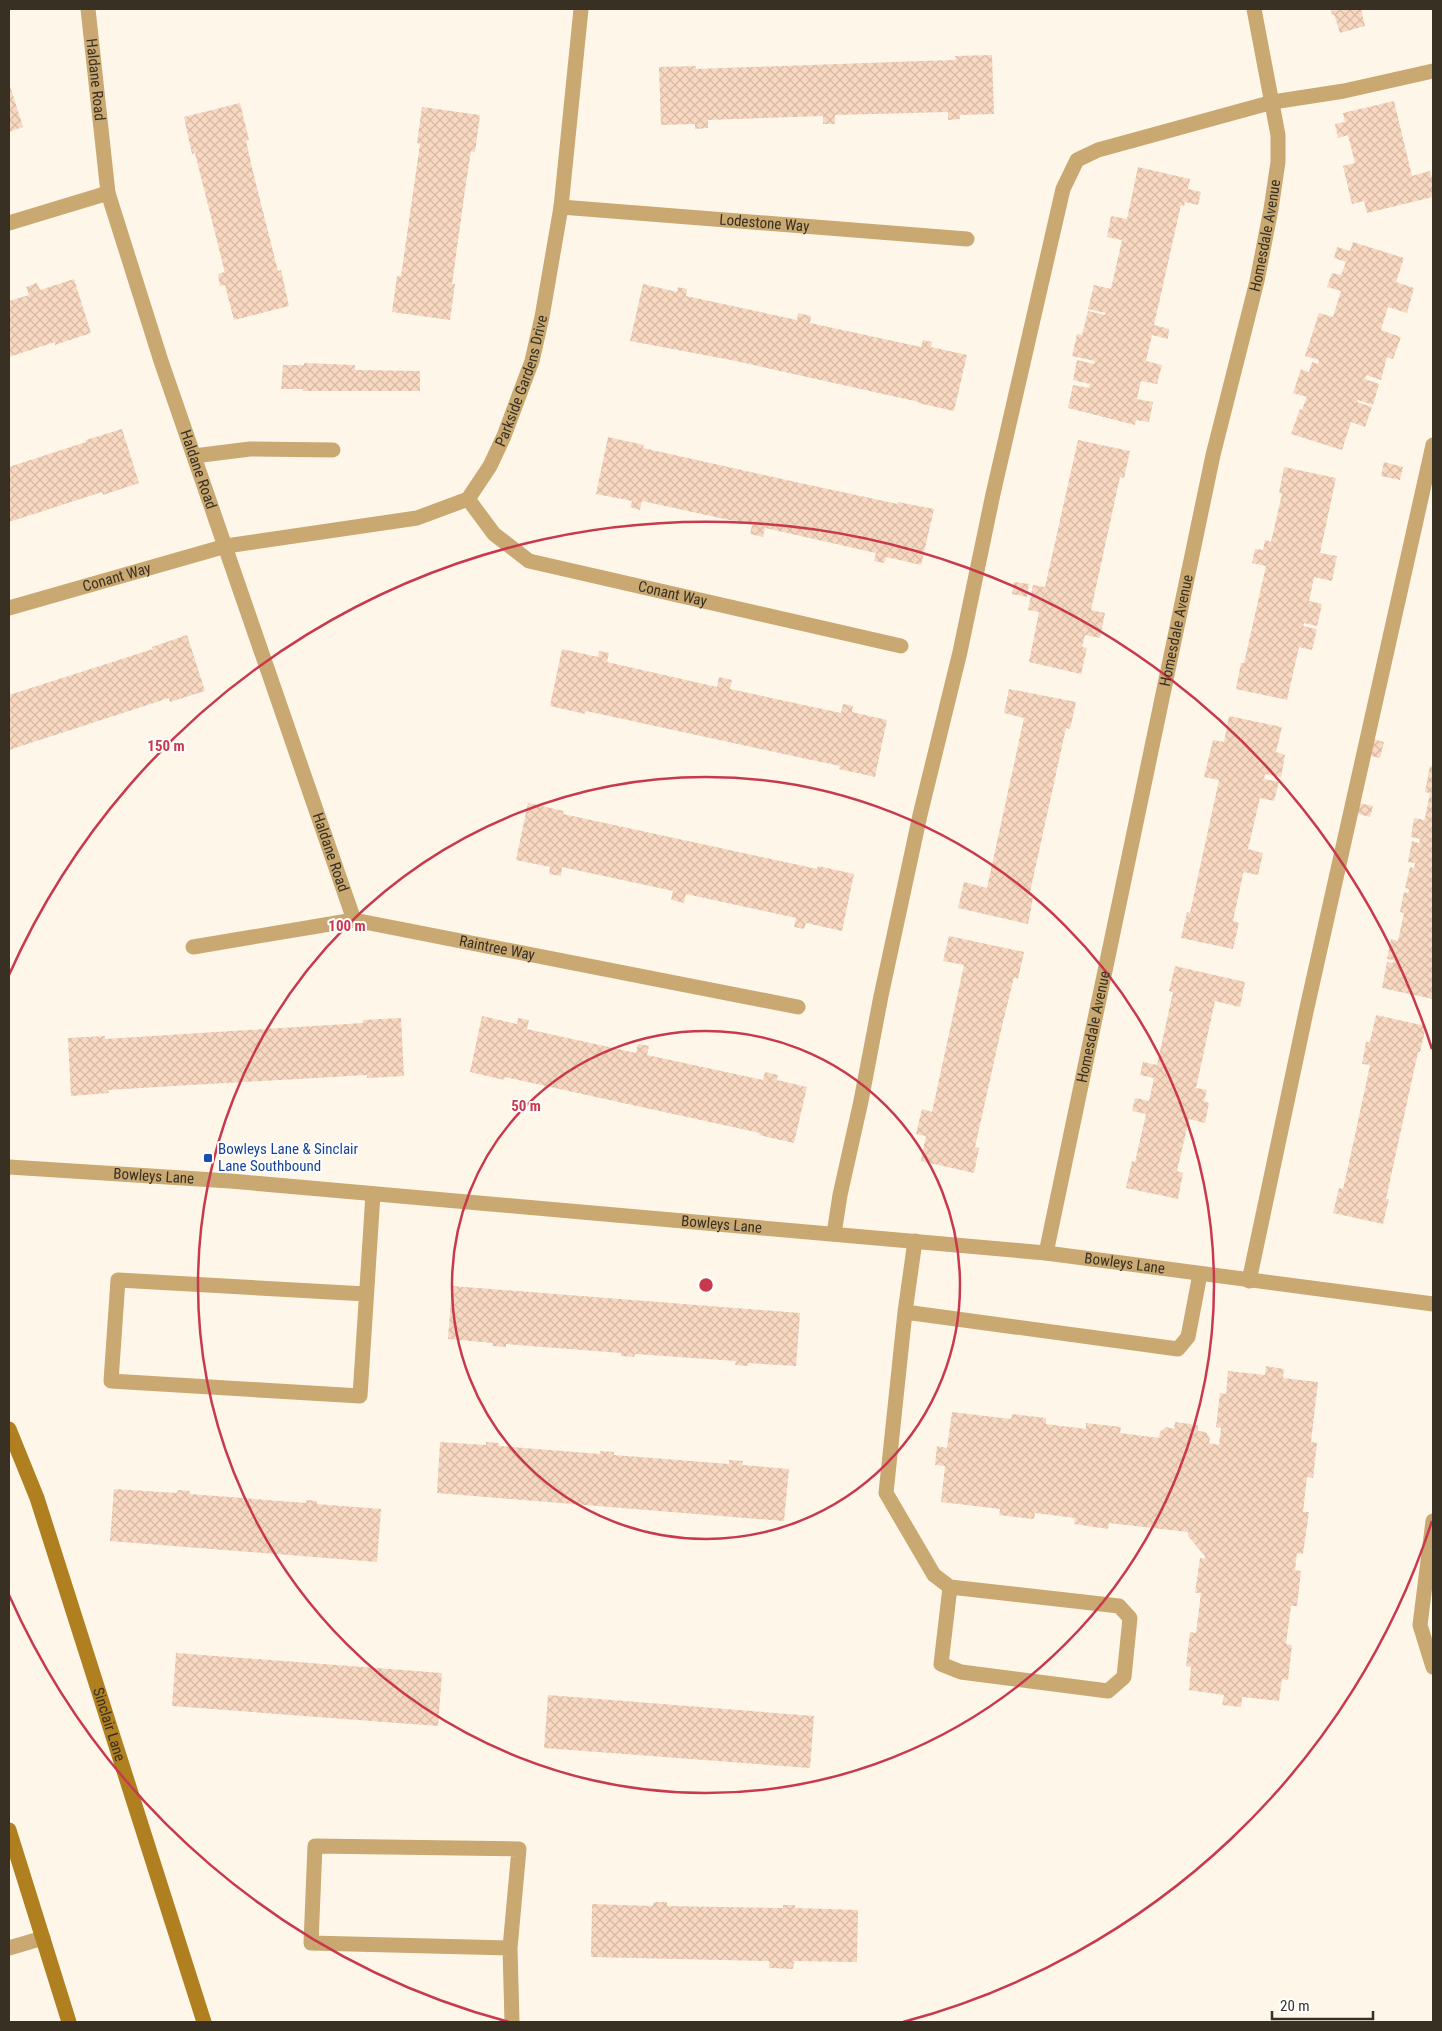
<svg xmlns="http://www.w3.org/2000/svg" width="1442" height="2031" font-family="'Roboto Condensed',sans-serif">
<style>
.building{fill:url(#building-cross-hatch)}
.lines{fill:none;stroke-linecap:round;stroke-linejoin:round}
.lane{stroke:#c9a872;stroke-width:15}
.street{stroke:#c9a872;stroke-width:15}
.secondary{stroke:#b07f1f;stroke-width:15}
.ring{fill:none;stroke:#c9394e;stroke-width:2.5}
.transit-dot{fill:#1a4fb4;stroke:#fff;stroke-width:2}
.labels{text-anchor:middle;stroke-width:4;stroke-linejoin:round;paint-order:stroke}
.street-label{font-size:15px;fill:#373023;stroke:#fff}
.transit-label{font-size:15px;fill:#164399;stroke:#fff;text-anchor:start}
.centre{fill:#c9394e;stroke:#fff;stroke-width:2.5}
.ring-label{font-size:15px;text-anchor:middle;font-weight:bold;fill:#c9394e;stroke:#fff;stroke-width:4;stroke-linejoin:round;paint-order:stroke}
</style>
<defs>
<pattern id="building-cross-hatch" width="8" height="8" patternUnits="userSpaceOnUse" patternTransform="scale(1.25)"><rect width="8" height="8" fill="#f8d8c1"/><path d="M0 0l8 8M0 8l8-8" fill="none" stroke="#d5baa6"/></pattern>
</defs>
<rect width="100%" height="100%" fill="#fef7e9"/>
<!-- building -->
<path class="building" d="M1331,9h30l4,17 -25,7 -6,-19 -2,1z
M992,55l2,59 -34,1v4l-12,1v-8l-113,3v9h-12v-8l-115,4v8l-13,1v-5l-34,1 -2,-58 37,-1v3l226,-8 34,-1 -1,-4z
M9,83l14,44 -14,5z
M1394,101l18,75 18,-5 3,11v15l-66,16 -3,-12 -12,3 -9,-38 12,-3 -7,-28 -10,3 -3,-14 10,-2 -2,-9z
M240,103l9,37 -3,1 7,31 25,99 3,-1 8,36 -55,14 -9,-35 -5,1 -2,-12 6,-2v-3l-29,-116 -3,1 -8,-37z
M422,107l58,8 -5,37 -4,-1 -5,32 -14,101h3l-5,36 -58,-8 5,-36h4l19,-132 -3,-1z
M1138,167l52,12 -2,10 13,3 -3,13 -13,-3 -1,4 -3,-1 -27,120 15,4 -1,10 -16,-4 -6,26 16,4 -5,19 -16,-3 -4,18 16,3 -4,20 -13,-2 -1,5 -67,-17 5,-23 16,3 1,-4 -17,-4 4,-20 17,4 1,-3 -23,-5 5,-22 5,1 6,-24 17,4 1,-2 -18,-4 6,-24 17,4 11,-49 -15,-3 4,-21 16,3z
M1353,242l51,16 -8,24 18,6 -7,25 -19,-6 -7,23 20,7 -8,22 -6,-2 -6,23 -15,-5 -1,4 14,5 -6,21 -15,-5 -1,2 15,5 -7,20 -14,-5 -9,28 -51,-16 9,-25 2,1 5,-13 -14,-4 8,-24 8,3 3,-10 6,2 1,-4 -14,-4 14,-43 14,4 8,-26 -14,-4 5,-14 9,2 5,-13 -12,-4 3,-11 13,4z
M74,279l17,54 -36,12v-3l-46,15v-56l20,-6 -3,-8 11,-4 3,7z
M643,284l34,8 1,-5 9,2 -1,7 111,24 1,-7 13,3 -1,7 111,24 2,-7 9,2 -1,5 36,8 -13,56 -36,-8 1,-1 -188,-42 -101,-19z
M304,363l51,2v5l65,1v20h-117v-2h-22l2,-24h21z
M122,429l17,54 -36,12 -1,-3 -93,30v-55l77,-25v-2z
M608,437l36,8 -1,3 157,35 98,21v-2l36,7 -13,56 -35,-8 -2,6 -10,-2 2,-8 -111,-25 -2,9 -13,-3 2,-9 -110,-24 -2,9 -10,-3 2,-6 -36,-7z
M1078,440l52,11 -6,27 -4,-1 -29,133 14,3 -5,25 -15,-3 -3,12 5,1 -6,26 -52,-12 10,-50 -11,-2 5,-25 12,2z
M1384,462l19,5 -3,13 -19,-4z
M1284,467l52,11 -16,75 17,3 -5,25 -18,-4 -5,24 13,3 -5,22 -13,-3 -1,3 14,3 -5,21 -13,-3 -12,53 -51,-11 5,-26h3l22,-97 -14,-3 3,-14 8,1 2,-10 6,2 11,-48 -3,-1z
M1014,582l15,2 -2,13 -15,-3z
M187,635l18,56 -35,11 -1,-4 -160,52v-55l144,-46 -1,-2z
M562,649l36,8 1,-6 10,2 -2,9 110,25 2,-10 13,3 -2,9 111,24 2,-9 10,2 -1,6 35,8 -12,57 -36,-8 1,-3 -33,-7 -221,-48 -1,3 -35,-8z
M1009,689l67,13 -6,27 -4,-1 -37,169 4,1 -5,26 -70,-16 6,-26 23,6 37,-170 -20,-5z
M1229,716l53,11 -6,25 9,3 -4,22 -16,-3 -1,5 15,3 -5,19 -14,-3 -12,51 15,4 -5,22 -14,-3 -1,2 -10,47 6,2 -6,26 -52,-11 6,-26 3,1 29,-133 -15,-3 9,-37 11,2z
M1370,738l14,4 -4,16 -13,-3z
M1430,766l3,1v232l-51,-11 5,-26 6,1 1,-3 -7,-1 4,-20 7,2 6,-28 -4,-1 4,-20 4,1 1,-2v-2l-4,-1 5,-21 4,1 1,-5 -7,-1 4,-21 7,2 1,-4 -9,-2 3,-19 10,2 1,-2 5,-25 -5,-1z
M528,803l36,8 -1,3 65,14 189,41 1,-3 36,8 -12,57 -36,-8 -2,6 -10,-2 2,-9 -110,-24 -2,9 -8,-2 -5,-1 2,-9 -111,-24 -1,9 -12,-2 1,-7 -34,-7z
M1358,803l15,3 -3,11 -15,-4z
M949,936l75,16 -6,27 -4,-2 -12,49 -27,121 4,1 -5,25 -53,-12 5,-25 -10,-2 6,-25 10,3 32,-147 -21,-4z
M1175,966l70,16 -5,25 -25,-6 -19,87 11,2 -3,11 5,2 -4,20 -16,-4 -12,52 6,2 -5,26 -52,-11 6,-27 3,1 11,-48 -14,-3 3,-13 14,3 5,-23 -14,-3 3,-13 14,3 16,-73 -4,-1z
M1376,1015l50,11 -6,26h-2l-32,147h3l-6,25 -50,-11 6,-25 4,1 11,-49 16,-75 -8,-1 4,-22h4z
M482,1016l35,8 1,-6 11,2 -2,9 109,24 2,-9 6,1 5,1 -2,9 116,25 2,-8 13,3 -1,5 30,7 -13,56 -35,-8 1,-2 -255,-56 -1,3 -34,-8z
M401,1018l3,58 -37,2v-3l-193,11 -66,4 1,3 -38,3 -3,-58 37,-2v3l160,-10 98,-6v-3z
M452,1286l348,27 -4,53 -48,-3v3l-13,-1 1,-4 -101,-7 -1,3 -13,-1v-3l-115,-9v3l-14,-1 1,-3 -45,-4z
M1266,1366l18,3 -1,9 35,4 -7,60 6,1 -4,35 -6,-1 -4,35h6l-6,42 -6,-1 -2,17 6,1 -4,35h-6l-5,38 6,1 -4,35 -6,-1 -3,22 -37,-4 -1,10 -19,-2 2,-10 -35,-5 2,-23 -5,-1 4,-34 6,1 5,-40h-6l5,-35 5,1v-3l-17,-20v-4l-79,-9 -1,6 -34,-5 1,-6 -40,-5 -1,6 -35,-4 1,-6 -59,-7 4,-36 -10,-1 2,-19 10,2 5,-36 59,7 1,-5 34,4v6l40,5v-6l35,4 -1,6 39,5 1,-6 6,-5 8,2 1,-7 23,3v6l8,1 4,7 -1,4 10,2 2,-17 -5,-1 4,-34 6,1 2,-23 37,4z
M440,1442l46,3v-3l13,1v3l101,8v-3l14,1v3l115,9v-4l14,1 -1,4 47,4 -5,52 -347,-28z
M114,1489l63,4 1,-3 12,1v3l116,9v-3l11,1v3l64,5 -4,53 -267,-21z
M176,1653l266,20 -4,53 -266,-20z
M548,1695l266,21 -4,52 -266,-20z
M654,1902h13v4l116,2v-3h12v3l63,2 -1,52 -63,-1 -1,8 -24,-1v-7l-178,-4 1,-53 61,2z"/>
<g class="lines">
<!-- lane -->
<path class="lane" d="M194,456l56,-7 83,1
M834,1234l6,-39 21,-94 20,-105 39,-181 40,-163 33,-158 70,-305 14,-29 21,-10 175,-48 71,-11 89,-20
M915,1241l-10,71 273,37 10,-12 12,-63
M1249,1281l57,-269 127,-567
M366,1294l-248,-14 -7,101 249,15 13,-202
M905,1312l-19,181 48,82 16,12 169,19 11,12 -6,59 -16,14 -147,-19 -20,-8 9,-77
M1433,1521l-13,104 13,42
M9,1948l34,-10
M510,1948l-199,-5 4,-97 204,3 -9,99 2,74"/>
<!-- street -->
<g class="street">
<path id="s1" d="M88,9l20,184 53,168 193,559"/>
<path id="s2" d="M561,207l406,32"/>
<path d="M9,223l99,-30"/>
<path id="s3" d="M468,499l26,35 35,27 372,85"/>
<path id="s4" d="M9,608l217,-62 191,-28 51,-19 22,-33 14,-30 28,-75 10,-44 19,-110 20,-198"/>
<path id="s5" d="M193,947l161,-27 444,87"/>
<path id="s6" d="M9,1167l221,14 816,72 387,51"/>
<path id="s7" d="M1046,1253l167,-798 44,-174 14,-72 7,-47v-27l-24,-126"/>
</g>
<!-- secondary -->
<g class="secondary">
<path id="s8" d="M9,1429l28,69 167,524"/>
<path d="M9,1830l60,192"/>
</g>
</g>
<!-- distance rings -->
<g class="ring">
<circle cx="706" cy="1285" r="254"/>
<circle cx="706" cy="1285" r="508"/>
<path d="M1432 1521A763 763 0 0 1 903 2022M509 2022A763 763 0 0 1 9 1595M9 975A763 763 0 0 1 1432 1049"/>
</g>
<!-- markers -->
<rect class="transit-dot" x="203" y="1153" width="10" height="10" rx="2.5"/>
<g class="labels">
<!-- street labels -->
<g class="street-label">
<text dy="5" stroke="none"><textPath href="#s1" startOffset="71">Haldane Road</textPath></text>
<text dy="5" stroke="none"><textPath href="#s2" startOffset="204">Lodestone Way</textPath></text>
<text dy="5" stroke="none"><textPath href="#s7" startOffset="1041">Homesdale Avenue</textPath></text>
<text dy="5" stroke="none"><textPath href="#s4" startOffset="604">Parkside Gardens Drive</textPath></text>
<text dy="5" stroke="none"><textPath href="#s1" startOffset="476">Haldane Road</textPath></text>
<text dy="5" stroke="none"><textPath href="#s4" startOffset="112">Conant Way</textPath></text>
<text dy="5" stroke="none"><textPath href="#s3" startOffset="235">Conant Way</textPath></text>
<text dy="5" stroke="none"><textPath href="#s7" startOffset="636">Homesdale Avenue</textPath></text>
<text dy="5" stroke="none"><textPath href="#s1" startOffset="881">Haldane Road</textPath></text>
<text dy="5" stroke="none"><textPath href="#s5" startOffset="309">Raintree Way</textPath></text>
<text dy="5" stroke="none"><textPath href="#s7" startOffset="231">Homesdale Avenue</textPath></text>
<text dy="5" stroke="none"><textPath href="#s6" startOffset="145">Bowleys Lane</textPath></text>
<text dy="5" stroke="none"><textPath href="#s6" startOffset="715">Bowleys Lane</textPath></text>
<text dy="5" stroke="none"><textPath href="#s6" startOffset="1120">Bowleys Lane</textPath></text>
<text dy="5" stroke="none"><textPath href="#s8" startOffset="312">Sinclair Lane</textPath></text>
</g>
<!-- transit labels -->
<g class="transit-label">
<text x="218" y="1154">Bowleys Lane &amp; Sinclair<tspan x="218" dy="17">Lane Southbound</tspan></text>
</g>
</g>
<circle cx="706" cy="1285" r="8" class="centre"/>
<g class="ring-label">
<text x="166" y="751">150 m</text>
<text x="347" y="931">100 m</text>
<text x="526" y="1111">50 m</text>
</g>
<!-- border -->
<rect width="1442" height="2031" fill="none" stroke="#373023" stroke-width="20"/>
<!-- scale -->
<path d="M1272 2011v8h101v-8" fill="none" stroke="#373023" stroke-width="2.5"/>
<text x="1280" y="2011" font-size="15" fill="#373023" stroke="#ffffff" stroke-width="4" paint-order="stroke">20 m</text>
</svg>
